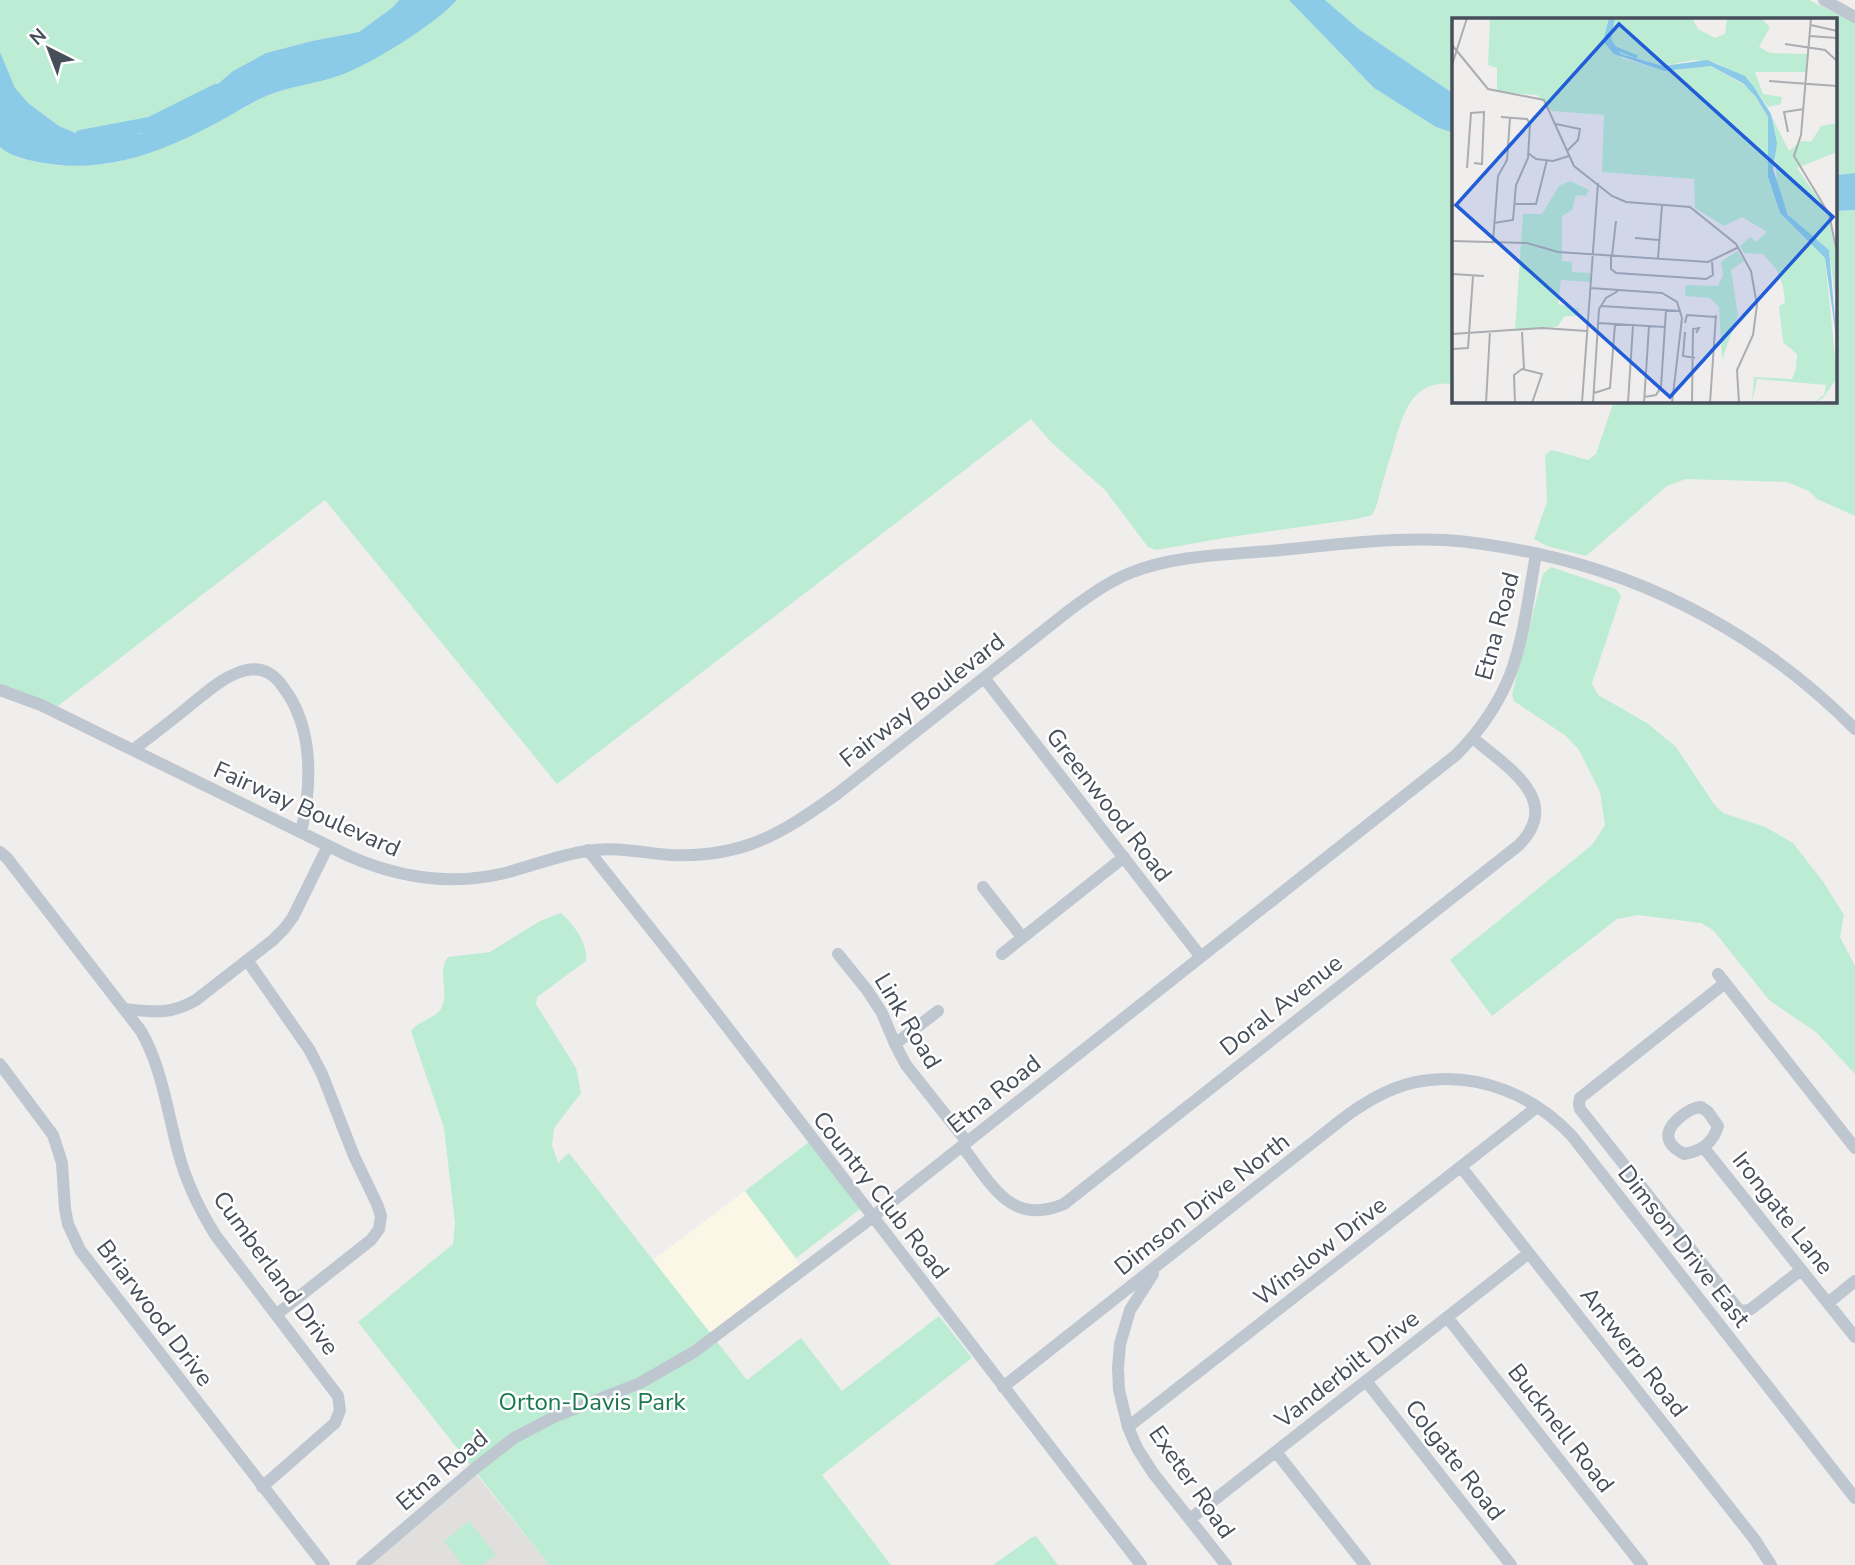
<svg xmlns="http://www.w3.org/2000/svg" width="1855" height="1565" font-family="'Nunito Sans',sans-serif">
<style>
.commercial{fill:#fbf7e6}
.education{fill:#e1dede}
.green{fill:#bcecd4}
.water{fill:#8bcbe8}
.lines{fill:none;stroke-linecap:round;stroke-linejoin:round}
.river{stroke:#8bcbe8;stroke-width:14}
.minor{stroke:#bec6cf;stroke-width:12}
.labels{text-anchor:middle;stroke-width:5;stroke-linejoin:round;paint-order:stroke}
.street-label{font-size:24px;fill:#464e59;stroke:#fff}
.park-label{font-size:24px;fill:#1a7752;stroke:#fff}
.inset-river{fill:none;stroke:#8bcbe8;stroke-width:3.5}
.inset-road{fill:none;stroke:#acadb2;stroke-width:2}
.view{fill:#205dd7;fill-opacity:0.15;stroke:#205dd7;stroke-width:3.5}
.inset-edge{fill:none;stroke:#464e59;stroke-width:3.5}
</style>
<rect width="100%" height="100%" fill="#f0eded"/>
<!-- commercial -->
<path class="commercial" d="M745,1191l58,78 -89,69 -61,-78z"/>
<!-- education -->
<path class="education" d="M475,1473l74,92h-180z"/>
<!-- green -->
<path class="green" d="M0,0h399l-6,7 -34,25 -47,9 -46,12 -33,18 -36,31 -32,20 -26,12h-61l-19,-8 -31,-23 -14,-15 -14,-36z
M457,0h832l85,88 62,39 18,6v251c-44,-5 -51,31 -61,64 -6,20 -12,39 -17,59l-4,8 -16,4 -126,18 -74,13 -8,-3 -43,-57 -54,-48 -20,-23 -474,365 -232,-284 -267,206 -58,-22v-537l18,11 43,8 45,-2 99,-35 61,-33 36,-12 152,-81z
M1325,0h484l46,23v150l-19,2v-156h-382v75l-94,-64z
M1855,210v306l-38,-17 -8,-8 -22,-9 -101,-3 -19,7 -81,70 -39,-10 -13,-7 13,-37 -2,-47 7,-5 36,10 8,-6 18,-53h222v-190z
M1551,567l65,22 5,7 -29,87 6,12 49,28 29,24 38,57 9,9 42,14 28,16 31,40 20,32 -4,22 15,29v108l-39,-42 -47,-32 -56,-70 -12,-7 -63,-8 -21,4 -125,97 -42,-56 142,-115 13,-20 -5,-33 -21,-42 -13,-14 -52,-35 -2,-7 31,-120z
M561,913c13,12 27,30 25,48l-49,36 -1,7 40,64 5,25 -27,35 -2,17 6,18 11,-10 178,227 54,-42 41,53 97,-75 33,42 -150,117 69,90h-342l-191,-243 95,-78 2,-21 -11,-95 -33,-97c8,-11 25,-12 31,-24 7,-15 -5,-36 6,-50l42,-5 50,-31z
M809,1142l51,67 -64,49 -51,-67z
M469,1521l27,34 -14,10h-19l-19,-24z
M1036,1536l22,29h-65l38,-27z"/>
<!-- water -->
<path class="water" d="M399,0h58c-23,25 -84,63 -116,75 -25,9 -52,11 -77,22 -21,10 -40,23 -61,33 -49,25 -103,43 -159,33 -16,-3 -31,-5 -44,-16v-95l15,36 13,15 31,23 19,8h61l26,-12 32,-20 36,-31 33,-18 46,-12 47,-9 34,-25z
M1289,0h36l35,30 94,64v39l-18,-6 -62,-39z
M1855,173v37l-19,1v-36z"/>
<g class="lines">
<!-- river -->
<path class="river" d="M81,137l69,-13 66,-33"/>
<!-- minor -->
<path class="minor" d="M1824,0l31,17
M985,679l216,278
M0,690l41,15 308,151c50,22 102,30 156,17 27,-7 54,-18 82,-22 28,-5 56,2 84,4 72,3 110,-21 166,-61l234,-185c18,-13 37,-27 59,-36 47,-19 101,-18 151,-23 55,-6 109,-12 164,-10 30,2 60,7 89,13 123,26 233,87 321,176
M133,750c18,-14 37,-28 55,-43 18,-14 36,-32 59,-37 16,-3 27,4 36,17 31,40 29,98 18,145
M588,850l93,117 460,598
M0,852l7,6 134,173c21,37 26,79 37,120 8,31 21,58 38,85l122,160 2,14 -5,13 -73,64
M983,887l39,50
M838,954l29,36 15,23 13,31 11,21 61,77
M1002,954l122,-97
M247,960l62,89 13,25 32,82 23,48 4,12 -2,13 -8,11 -94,74
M1718,974l137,174
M1725,983l-145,115 -1,6 1,5 159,201 6,1 6,-2 50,-39
M125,1009c29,3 45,6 71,-9l77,-60 11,-11 9,-12 35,-71
M895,1044l43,-33
M0,1064l53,71 9,28 3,46 3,15 12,26 244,315
M1701,1107l7,5 10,14c-5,17 -16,25 -34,28 -23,-12 -19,-26 0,-40 6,-4 9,-6 17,-7z
M962,1146c29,37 48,81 102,58l455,-359c45,-46 -14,-79 -46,-107
M1704,1148l151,189
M1461,1167l294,373 16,25
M1153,1274l-23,36 -10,34 -2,24 1,22 9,37 9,21 16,25 73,92
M1828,1303l27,-22
M1447,1317l195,248
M1366,1381l145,184
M1003,1387l342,-270c23,-17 49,-32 77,-36 56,-9 112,14 150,55l283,362
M1128,1427l409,-320
M1276,1452l89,113
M1190,1519l339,-266
M362,1565l112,-96 40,-31 40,-21 86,-34 54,-31 167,-126 595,-471c23,-23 42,-50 54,-80 14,-37 19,-82 26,-121"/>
</g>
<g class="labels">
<!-- street labels -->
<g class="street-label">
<text transform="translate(1497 626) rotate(-75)" y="8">Etna Road</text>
<text transform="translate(922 700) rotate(-38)" y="8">Fairway Boulevard</text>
<text transform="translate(1109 805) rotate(52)" y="8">Greenwood Road</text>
<text transform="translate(307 809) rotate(24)" y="8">Fairway Boulevard</text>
<text transform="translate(1281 1005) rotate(-38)" y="8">Doral Avenue</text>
<text transform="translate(908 1021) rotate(59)" y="8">Link Road</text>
<text transform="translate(994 1094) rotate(-38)" y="8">Etna Road</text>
<text transform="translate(881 1195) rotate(52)" y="8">Country Club Road</text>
<text transform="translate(1202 1204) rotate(-38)" y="8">Dimson Drive North</text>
<text transform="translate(1783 1213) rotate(52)" y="8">Irongate Lane</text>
<text transform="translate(1684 1246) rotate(52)" y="8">Dimson Drive East</text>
<text transform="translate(1320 1251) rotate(-38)" y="8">Winslow Drive</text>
<text transform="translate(276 1273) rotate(54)" y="8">Cumberland Drive</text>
<text transform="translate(155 1313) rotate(53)" y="8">Briarwood Drive</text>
<text transform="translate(1634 1352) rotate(52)" y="8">Antwerp Road</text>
<text transform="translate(1347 1369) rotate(-38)" y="8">Vanderbilt Drive</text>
<text transform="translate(1561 1428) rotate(52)" y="8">Bucknell Road</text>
<text transform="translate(1455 1460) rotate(52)" y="8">Colgate Road</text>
<text transform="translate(442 1470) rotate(-40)" y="8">Etna Road</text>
<text transform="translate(1192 1482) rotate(55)" y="8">Exeter Road</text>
</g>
<!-- park labels -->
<g class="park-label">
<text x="592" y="1410">Orton-Davis Park</text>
</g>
</g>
<!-- overview -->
<g transform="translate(1452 18)">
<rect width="385" height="385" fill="#f0eded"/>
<path d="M38,0h119l-5,23 18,17 42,13 47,-5 38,22 19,29v60l12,36 45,45 12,120 -14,20 -10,5 11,-8 2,-10 -69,-6 -5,24 2,-26 38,2 4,-11 1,-14 -14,-12 -4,-36 6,-3 -2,-17 -7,-17 -13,-15 -19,-1 -4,-7 10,-9 6,5 11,-10 -25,-15 -18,9 -29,-18 -1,-29 -92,-7 2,-57 -52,-4 -15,-16 -40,-3v-24l-9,-3zM163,0h77l6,11 17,9 10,-4 2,-16h34l9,9 -11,20 11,6 38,1 -2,18h-51l8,22 19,3 -1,7 -13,3 -20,-28 -32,-16 -22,-3 -31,6 -42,-12 -10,-15zM320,99l17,34 12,-10 10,1 10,-16 16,-3v29l-40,16 31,45 8,43 -1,39 -6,-45 -38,-30 -14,-33zM118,163l19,9 -3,6 -10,-1 -4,15 -10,6v45l10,1v10l18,1v9l-29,-2 -3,24 21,5 -1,7h-13l-8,11 -42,4 8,-117h19l17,-28zM285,233l7,10 -13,9 7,45 -16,45 -3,-53 -9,-9 -25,-2 1,-11 32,1 5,-11 -2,-13z" fill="#bcecd4"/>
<path d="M157,0h6l-4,21 10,15 42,12 44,-6 38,16 9,11 17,27 6,29 -4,26 15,46 41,35 8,93 -12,-85 -45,-45 -12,-36v-60l-13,-21 -11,-12 -33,-18 -47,5 -50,-17 -11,-13z" fill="#8bcbe8"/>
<path class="inset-river" d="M161,29l24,10"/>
<path class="inset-road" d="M359,0l-10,117 -7,21 35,58 8,39M359,7l26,6M358,18l27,2M333,26l40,6 12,11M0,27l36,44 56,11 30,66 38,30 14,6 64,5 46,37 15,27 6,34 -4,30 -16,35 2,33M0,47l15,-47M317,63l68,5M104,106l24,5 -2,11 -11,11M336,114l-4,-20 20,-3M76,135l8,6 17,2 16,-5M15,150l4,-55 13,-1 -2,52 -8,-1M62,186h22l11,-44M42,205l19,-3 3,-35 12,-27 2,-34 -3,-5 -26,-2M183,220l24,2M0,223l75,2 31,9 150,10 31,-15M41,224l5,-66 9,-16 3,-42M159,238v13l5,4 90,6 7,-4 -1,-13M160,238l4,-35M206,241l4,-54M0,256l32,2M138,270l72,5 15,9 5,16 -10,85M149,288l80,5M146,305l67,4M233,305l2,-8 29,2M70,314l2,37M233,314l-2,24 12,2M0,316l90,-6 45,3M0,331l16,-1 5,-72M142,375l16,-5 5,-64M192,379l12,-2 5,-8 5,-77M34,385l4,-72M63,385l-1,-28 8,-6 20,5 -10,29M130,385l16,-220M141,385l6,-94 7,-11 12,-7M176,385l5,-78M192,385l5,-77M240,385l1,-74 6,-1 -3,5M258,385l6,-88"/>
<path class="view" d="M167,6l214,193 -163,180 -214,-192z"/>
<rect width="385" height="385" class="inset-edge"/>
</g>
<!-- north arrow -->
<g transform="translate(49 49) rotate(318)" stroke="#ffffff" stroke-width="5" paint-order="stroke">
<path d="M0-5L12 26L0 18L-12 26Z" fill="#464e59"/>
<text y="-10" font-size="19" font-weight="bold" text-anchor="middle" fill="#464e59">N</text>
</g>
</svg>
